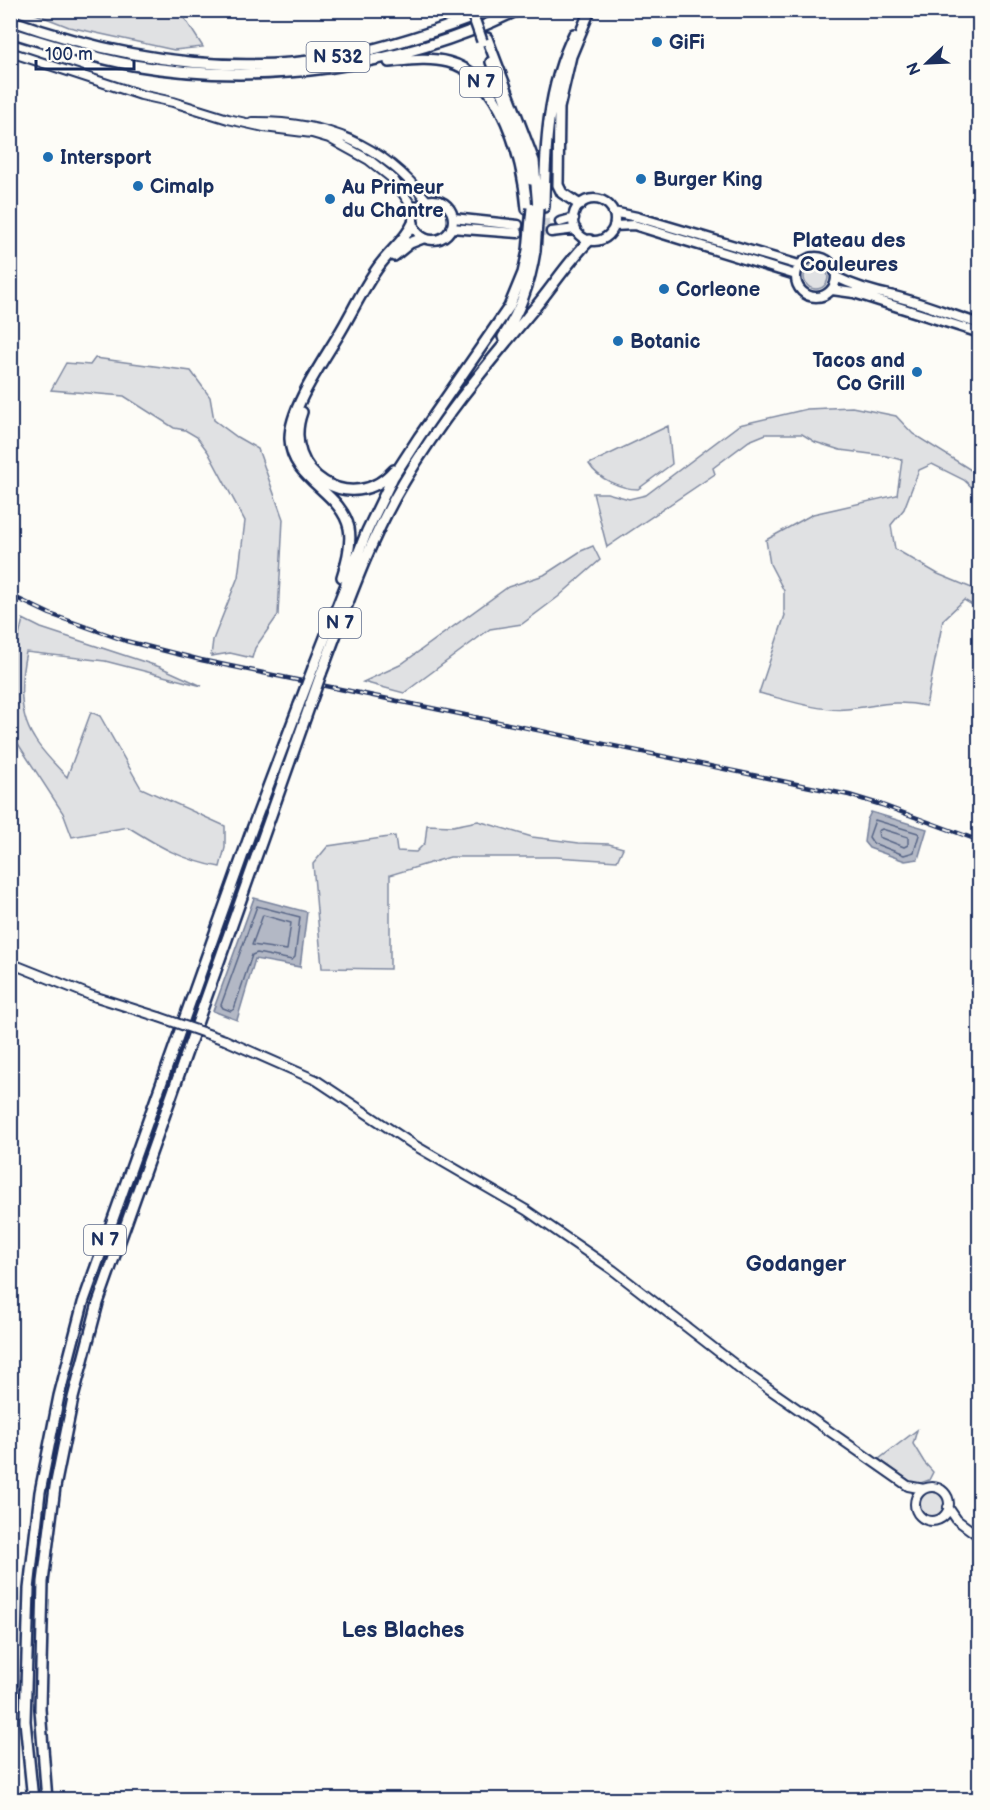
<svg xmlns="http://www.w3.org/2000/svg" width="990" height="1810" font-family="'Balsamiq Sans',sans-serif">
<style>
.green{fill:#e0e1e3;stroke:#7e88a0;stroke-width:1.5}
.water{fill:#b3b8c5;stroke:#76819c;stroke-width:1.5}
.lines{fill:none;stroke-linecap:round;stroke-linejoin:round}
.shore{stroke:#586687;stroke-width:1.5}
.primary-tunnel{stroke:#d0d3d8;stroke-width:8;stroke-dasharray:8 4;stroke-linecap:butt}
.secondary-casing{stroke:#1b2f5e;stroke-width:12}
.primary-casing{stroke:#1b2f5e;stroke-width:13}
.trunk-casing{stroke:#1b2f5e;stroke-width:14}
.secondary{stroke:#fdfcf7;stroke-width:8}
.primary{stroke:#fdfcf7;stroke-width:8}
.trunk{stroke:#fdfcf7;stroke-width:9}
.rail-casing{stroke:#1b2f5e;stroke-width:4.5}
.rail{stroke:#fdfcf7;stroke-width:2;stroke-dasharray:7;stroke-linecap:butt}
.secondary-bridge-casing{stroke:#1b2f5e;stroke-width:12;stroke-linecap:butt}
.trunk-bridge-casing{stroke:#1b2f5e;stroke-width:14;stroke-linecap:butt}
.secondary-bridge{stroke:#fdfcf7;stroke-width:8}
.trunk-bridge{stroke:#fdfcf7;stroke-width:9}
.poi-dot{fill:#1f6fb2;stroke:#fdfcf7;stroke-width:2}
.labels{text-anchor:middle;stroke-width:5;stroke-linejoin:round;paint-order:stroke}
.shield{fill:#fdfcf7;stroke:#5f6c8c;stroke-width:1.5}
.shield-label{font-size:18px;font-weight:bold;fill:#1b2f5e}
.poi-label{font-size:20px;font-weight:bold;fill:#1b2f5e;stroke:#fdfcf7;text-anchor:start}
.neighbourhood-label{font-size:21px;font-weight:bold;fill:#1b2f5e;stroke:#fdfcf7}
.quarter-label{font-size:22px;font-weight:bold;fill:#1b2f5e;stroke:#fdfcf7}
</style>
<rect width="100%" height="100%" fill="#fdfcf7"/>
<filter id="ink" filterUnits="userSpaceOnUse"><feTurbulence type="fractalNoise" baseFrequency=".0167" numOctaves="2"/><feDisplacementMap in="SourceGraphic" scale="12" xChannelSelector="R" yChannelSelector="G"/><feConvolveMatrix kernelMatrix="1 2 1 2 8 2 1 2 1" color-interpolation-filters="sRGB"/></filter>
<g filter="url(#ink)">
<!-- green -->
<path class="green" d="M28,11h152l23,36 -29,3 -105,-23z
M804 277a12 12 0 1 1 24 0a12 12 0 1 1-24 0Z
M95,358l96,13 19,26 4,23 23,17 21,12 25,70 -5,96 -23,33 -3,10 -22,-5 -19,3 2,-16 25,-63 7,-56 -37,-69 -11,-15 -12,-7 -11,-2 -50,-32 -73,-6 15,-27 24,2z
M852,407l44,9 17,18 66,41v19l-15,-14 -32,-16 -13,6 -15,39 -13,16 4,24 43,25 41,17v18l-15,-9 -21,20 -17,86c-33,-7 -48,0 -79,3 -27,3 -63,-10 -88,-16l26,-78 -1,-2v-22l-14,-27 -4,-24 47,-26 84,-19 5,-35 -16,-4 -46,-6 -25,-8 -13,-8h-36l-17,7 -36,27 2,6 -108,73 -14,-54h14l22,6 17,-4 93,-70 68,-16z
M668,426l4,38 -34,25c-17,0 -40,-10 -49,-25z
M593,546l7,14 -42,37 -36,27 -32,5 -86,64 -41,-11 37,-17 108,-78 36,-12 37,-24z
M23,619l18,9 119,39 42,19 -97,-25 -79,-9c-6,28 -8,61 8,86 8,14 22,27 33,39l24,-65 9,4 41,72 84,38v22l-5,19c-38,-7 -60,-20 -92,-40l-56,10 -9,-24 -52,-80v-86l7,-7z
M478,821l54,16 47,6 30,1 14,4 -6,13 -61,-4h-106l-60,18v94l-68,-1 -9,-104 15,-18 67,-10 2,15 19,1 9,-9 2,-18 26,1z
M917,1430l-4,14 11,18 9,10 -4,8 -11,4 -5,-1 -34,-24z
M919 1504a13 13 0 1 1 26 0a13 13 0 1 1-26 0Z"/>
<!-- water -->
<path class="water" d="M871,812l56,17 -9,30 -13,2 -36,-13 -5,-6 3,-22z
M254,898l53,14 -7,55 -45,-8 -18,61 -24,-9z"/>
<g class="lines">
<!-- shore -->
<path class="shore" d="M875,820l43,13 1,2 -5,17 -10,3 -31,-12 -4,-6z
M882,829l26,8v8l-4,2 -25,-10 -1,-6z
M257,906l43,11 -5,40 -3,3 -35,-7 -5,2 -18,54 -3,2 -8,-3 -2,-3z
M263,915l28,8 -4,27 -35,-5z"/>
<!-- primary-tunnel -->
<path class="primary-tunnel" d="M518,225l42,-3
M518,233l33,-1"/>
<!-- secondary casing -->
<g class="secondary-casing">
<path id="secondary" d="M10,52l131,43 32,7 55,17 36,8 48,6 17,5 40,22 24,19 22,32
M252,122c72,-1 130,21 175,79
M10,963l80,32 69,22
M225,1040l91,40 98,65 112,65 87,60 129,100 166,116 16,3
M915 1504a17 17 0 1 1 34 0a17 17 0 1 1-34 0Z
M948,1507l9,13 23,17"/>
</g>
<!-- primary casing -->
<g class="primary-casing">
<path id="primary" d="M573 220a21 21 0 1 1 42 0a21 21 0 1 1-42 0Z
M413 220a20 20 0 1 1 40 0a20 20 0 1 1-40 0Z
M613,212l24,5 162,48
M453,218l65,7
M560,222l14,-4
M614,226l20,-1 162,50
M451,228l67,5
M551,232l25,-3
M796 277a20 20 0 1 1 40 0a20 20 0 1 1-40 0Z
M836,277c18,9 38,15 58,19 29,7 57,19 86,28
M832,290l22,3 126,40"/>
</g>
<!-- trunk casing -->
<g class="trunk-casing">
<path id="trunk" d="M10,20c106,38 222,57 333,36 51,-10 100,-27 149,-46
M10,32c41,13 81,25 123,33 130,22 267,3 385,-55
M487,38l47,123 4,47
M389,62c20,-2 40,-5 59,0 54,13 75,99 79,147
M491,62l33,88 7,30
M580,205l-18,-12 -4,-8 1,-77 12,-52 19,-46
M544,207c1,-58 3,-119 30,-173
M394,256l16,-13 13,-5
M503,337c18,-27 27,-54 32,-86
M302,412c-22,61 51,106 92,58
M342,577c5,-15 10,-33 7,-49 -8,-37 -58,-48 -59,-89 -1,-31 36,-82 52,-110 12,-21 23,-44 37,-63 10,-14 27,-27 34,-43
M313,668l54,-137 26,-54 26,-40 90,-130 14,-34 5,-22
M321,674c25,-65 47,-132 83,-192 37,-63 82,-116 128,-171 20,-23 36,-50 58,-71
M33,1800l-8,-79 4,-132 11,-97 19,-96 24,-93 169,-474 47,-124
M47,1800l-7,-91 3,-127 12,-95 18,-89 25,-95 212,-598"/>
</g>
<!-- secondary -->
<use href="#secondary" class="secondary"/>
<!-- primary -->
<use href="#primary" class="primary"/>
<!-- trunk -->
<use href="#trunk" class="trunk"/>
<!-- rail casing -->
<g class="rail-casing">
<path id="rail" d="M10,595l40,19 76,27 75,19 648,135 33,10 98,36"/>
</g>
<!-- rail -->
<use href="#rail" class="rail"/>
<!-- secondary-bridge casing -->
<g class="secondary-bridge-casing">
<path id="secondary-bridge" d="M159,1017l66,23"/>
</g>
<!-- trunk-bridge casing -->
<g class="trunk-bridge-casing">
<path id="trunk-bridge" d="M471,10l11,31
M528,251l4,-43
M535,251l3,-43
M299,705l14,-37
M310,705l11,-31"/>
</g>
<!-- secondary-bridge -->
<use href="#secondary-bridge" class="secondary-bridge"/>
<!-- trunk-bridge -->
<use href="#trunk-bridge" class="trunk-bridge"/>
</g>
</g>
<!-- markers -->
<g class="poi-dot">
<circle cx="657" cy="42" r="6"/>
<circle cx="48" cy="157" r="6"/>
<circle cx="641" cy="179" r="6"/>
<circle cx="138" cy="186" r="6"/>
<circle cx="330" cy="199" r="6"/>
<circle cx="664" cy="289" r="6"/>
<circle cx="618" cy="341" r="6"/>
<circle cx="917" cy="372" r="6"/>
</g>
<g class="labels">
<!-- shield labels -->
<g class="shield">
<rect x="306.5" y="42" width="63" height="30" rx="4.5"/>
<rect x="460" y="67" width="42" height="30" rx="4.5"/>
<rect x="319" y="608" width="42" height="30" rx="4.5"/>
<rect x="84" y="1225" width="42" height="30" rx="4.5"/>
</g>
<g class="shield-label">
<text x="338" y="63">N 532</text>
<text x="481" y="88">N 7</text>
<text x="340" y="629">N 7</text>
<text x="105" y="1246">N 7</text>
</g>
<!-- poi labels -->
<g class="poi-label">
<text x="669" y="49">GiFi</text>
<text x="60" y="164">Intersport</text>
<text x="653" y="186">Burger King</text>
<text x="150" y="193">Cimalp</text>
<text x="342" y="194">Au Primeur<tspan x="342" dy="23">du Chantre</tspan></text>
<text x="676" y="296">Corleone</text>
<text x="630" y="348">Botanic</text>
<text x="905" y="367" text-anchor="end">Tacos and<tspan x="905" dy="23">Co Grill</tspan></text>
</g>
<!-- neighbourhood labels -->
<g class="neighbourhood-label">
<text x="849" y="247">Plateau des<tspan x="849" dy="24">Couleures</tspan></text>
</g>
<!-- quarter labels -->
<g class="quarter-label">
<text x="796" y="1271">Godanger</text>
<text x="403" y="1637">Les Blaches</text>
</g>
</g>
<!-- margin -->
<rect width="990" height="1810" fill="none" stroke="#fdfcf7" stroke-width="36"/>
<rect x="18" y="18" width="954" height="1774" fill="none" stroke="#1b2f5e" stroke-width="2" filter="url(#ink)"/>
<!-- north arrow -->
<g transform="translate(927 63) rotate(247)" stroke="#fdfcf7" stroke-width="4.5" paint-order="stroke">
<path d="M0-4.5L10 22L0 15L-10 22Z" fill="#1b2f5e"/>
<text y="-9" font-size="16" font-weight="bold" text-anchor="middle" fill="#1b2f5e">N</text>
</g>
<!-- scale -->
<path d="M36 60v9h98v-9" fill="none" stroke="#1b2f5e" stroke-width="3"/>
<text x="45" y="60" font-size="18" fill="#1b2f5e" stroke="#fdfcf7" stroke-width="4.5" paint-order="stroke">100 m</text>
</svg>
